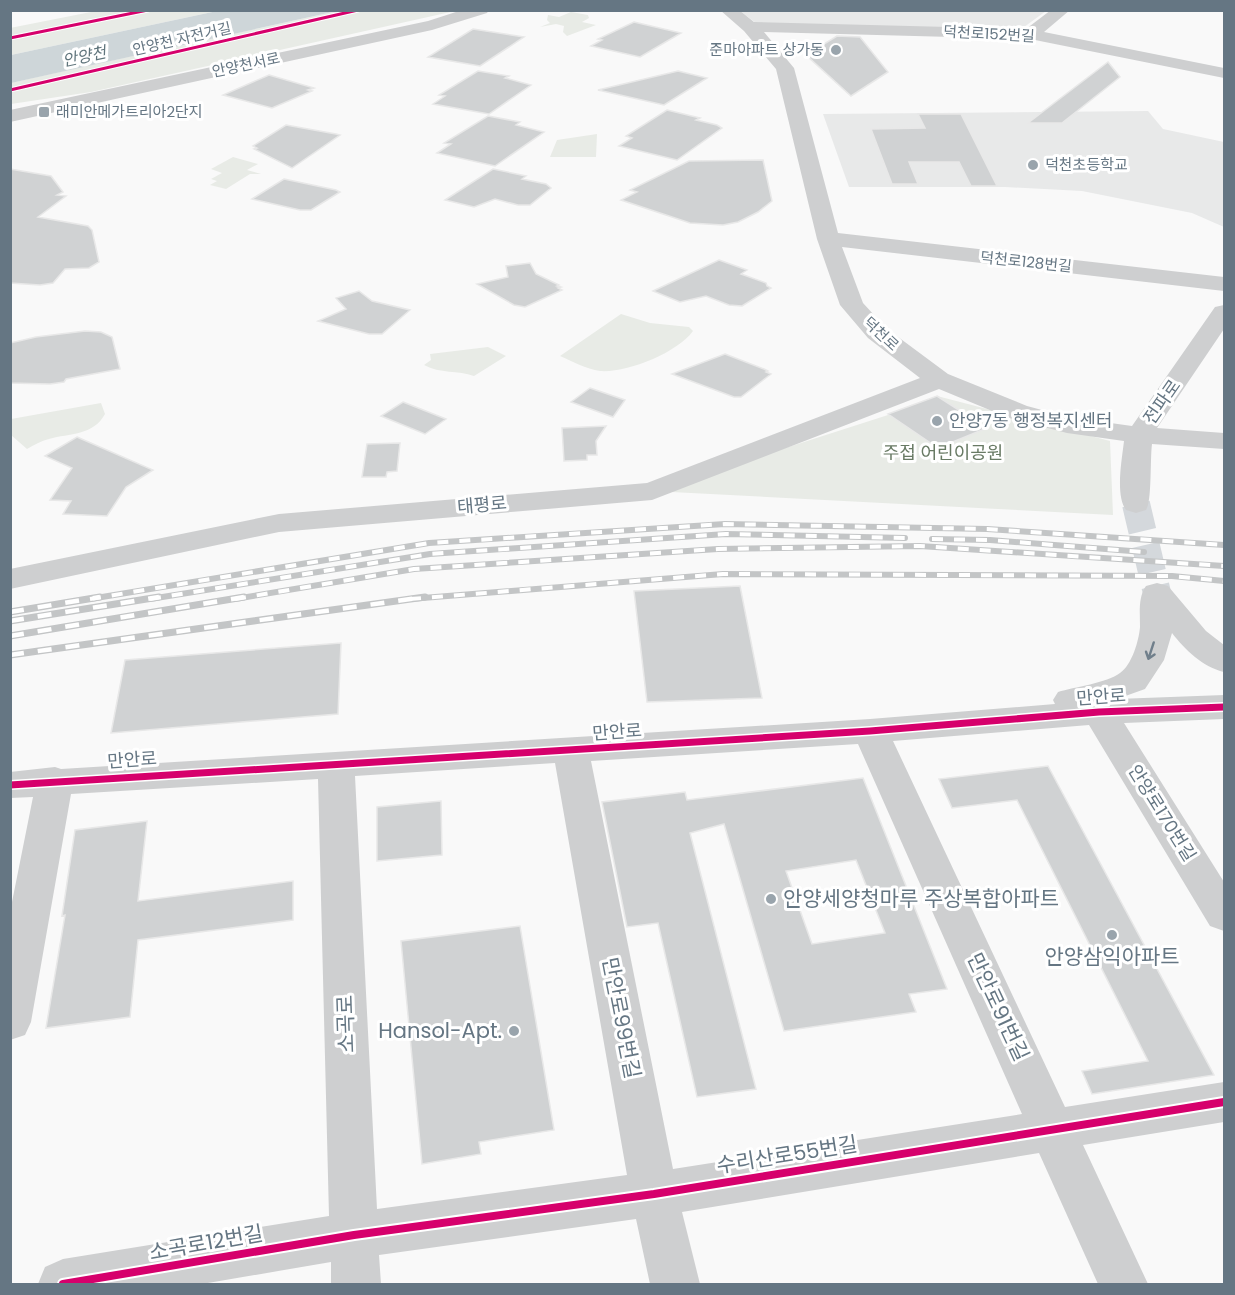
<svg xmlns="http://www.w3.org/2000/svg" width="1235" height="1295" font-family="Poppins,'Noto Sans KR',sans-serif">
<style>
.built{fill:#e8e9e9}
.green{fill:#e8ebe6}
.water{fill:#ced6d9}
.building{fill:#d0d2d3;stroke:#e8e8e8;stroke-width:1.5;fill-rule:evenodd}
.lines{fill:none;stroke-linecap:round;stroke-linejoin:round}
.minor-tunnel{stroke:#d4d8dc;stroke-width:28;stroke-dasharray:28 14;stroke-linecap:butt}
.minor{fill:#cecfd0;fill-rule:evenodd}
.rail-far1-casing{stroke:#c3c5c6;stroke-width:6}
.rail-casing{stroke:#c3c5c6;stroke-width:7}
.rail-far1{stroke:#fff;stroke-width:4;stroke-dasharray:11;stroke-linecap:butt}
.rail{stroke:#fff;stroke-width:4.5;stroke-dasharray:14;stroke-linecap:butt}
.cycleway-far2-casing{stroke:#fff;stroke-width:5}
.cycleway-far1-casing{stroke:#fff;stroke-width:10}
.cycleway-casing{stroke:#fff;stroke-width:12}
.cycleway-far2{stroke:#d6006c;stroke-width:3}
.cycleway-far1{stroke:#d6006c;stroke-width:7}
.cycleway{stroke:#d6006c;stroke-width:8}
.oneway{stroke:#707f8b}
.poi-dot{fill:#99a4ac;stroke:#fff;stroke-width:2}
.labels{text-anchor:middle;stroke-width:6;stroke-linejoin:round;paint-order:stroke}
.far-street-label{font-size:15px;fill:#657683;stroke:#fff}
.far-poi-label{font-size:15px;fill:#657683;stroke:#fff;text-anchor:start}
.far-water-label{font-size:16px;font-style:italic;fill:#60757c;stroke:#fff}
.street-label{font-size:18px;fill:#657683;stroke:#fff}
.poi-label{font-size:18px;fill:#657683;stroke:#fff;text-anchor:start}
.park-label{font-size:18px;fill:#687a64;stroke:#fff}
.near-poi-label{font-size:21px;fill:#657683;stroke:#fff;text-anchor:start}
.near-street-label{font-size:21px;fill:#657683;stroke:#fff}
</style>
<rect width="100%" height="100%" fill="#f9f9f9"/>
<!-- built -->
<path class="built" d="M740,11h306l-26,19 -264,-7z
M1148,111l15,18 61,13v85l-32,-14 -110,-22 -77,-4h-156l-26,-73z"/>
<!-- green -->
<path class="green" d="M96,11h121l-206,44 -1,-27z
M337,11h118l-364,81 -80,12 -1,-21z
M571,12l17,3 1,3 -7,4 14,3 -29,11 -4,-4 1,-6 -8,-2 -16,3 10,-4 -3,-3 1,-5 11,2z
M597,134l-1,23h-46l7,-17z
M233,157l25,7 -11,6 14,4h-11l-24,15 -16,-4 7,-4 -6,-2 11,-6 -11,-4z
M621,314l29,9 39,4 4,4c-16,22 -66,42 -93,40 -14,-2 -28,-10 -40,-15z
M488,347l18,9 -32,20c-16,-6 -34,-2 -50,-11l7,-5 -1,-6z
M937,396l173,45 3,74 -461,-24 236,-76z
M101,403l4,11c-12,22 -35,19 -56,25 -8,2 -15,6 -22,10l-16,-14v-16z"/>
<!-- water -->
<path class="water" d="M217,11h120l-326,72v-28z"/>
<!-- building -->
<path class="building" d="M634,22l47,11 -41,24 -49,-11 11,-6 -4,-1z
M473,29l51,8 -44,29 -52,-9z
M837,36l23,1 28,35 -37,24 -45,-41z
M1108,62l12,15 -58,46h-34z
M478,71l31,5 -4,2 26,7 -42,29 -56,-10 12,-8 -6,-1z
M678,71l29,7 -43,27 -66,-15z
M269,75l45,13 -6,2 4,1 -40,17 -49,-13z
M667,110l33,8 -4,2 21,5 5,3 -45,32 -58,-14 13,-8 -6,-2z
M918,114h43l36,72h-26l-12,-24h-50l9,22h-26l-21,-55 54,-1z
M488,116l32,6 -4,3 28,7 -49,34 -58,-13 14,-9 -7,-1z
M286,125l50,9 4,1 -48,33 -38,-19 3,-1 -4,-2z
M763,160l9,41 -14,11 -20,10 -15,3 -33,-2 -69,-23 16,-8 -7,-2 59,-29z
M10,169l41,7 12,16 -6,3 9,1 -28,21 50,9 4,4 7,32 -10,6 -24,1 -12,14 -13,2 -30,-2z
M493,169l33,7 -4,3 24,5 5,4 -21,17h-12l-23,-6 -21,8 -29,-7z
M284,179l52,11 4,2 -29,18h-11l-48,-11z
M719,260l28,10 -6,4 25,9 1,3 4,2 -29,18 -13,-1 -23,-9 -26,6 -27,-11z
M530,263l6,11 23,11 -2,1 4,1 -3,1 4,2 -37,17 -11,-2 -37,-21 31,-7 -2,-11z
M359,291l13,10 38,9 -28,24h-13l-51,-13 28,-12 -10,-11z
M85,331l16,1 11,5 8,32 -54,10 -2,3 -14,2 -40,-1v-40l26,-6z
M725,354l39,15 4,2 -2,1 5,2 -30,23h-7l-62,-23z
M590,388l35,12 -12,17 -42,-15z
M937,396l50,32 -49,20 -50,-34z
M403,402l43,17 -21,15 -44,-18z
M606,426l-10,15 1,14h-10v5l-23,1 -2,-33z
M77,437l76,33 -27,17 -19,29 -44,-2 8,-13 -21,-1 22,-32 -27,-12z
M400,443l-3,28 -10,1 -1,5h-24l5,-33z
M740,586l22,112 -115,4 -13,-111z
M341,643l-3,71 -227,19 14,-73z
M1048,766l166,309 -122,19 -10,-23 66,-10 -131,-261 -65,8 -13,-29z
M863,778l84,211 -38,5 7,18 -132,19 -60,-207 -34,9 66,256 -59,8 -39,-174 -31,4 -25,-125 83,-10 2,8zM856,860l29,73 -73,11 -26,-73z
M441,801l1,54 -65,6v-54z
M147,821l-9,80 155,-20v39l-155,20 -8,77 -84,11 19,-113 -3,1 13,-86z
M520,926l34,204 -75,12 2,12 -59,10 -21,-223z"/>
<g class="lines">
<!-- minor-tunnel -->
<path class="minor-tunnel" d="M1136,504l21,89"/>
<!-- minor -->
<path class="minor" d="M462,10h27l-2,3 -55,17 -422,92v-12l418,-89z
M720,10h19l15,12 272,7 25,-19h19l-26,22 180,36v10l-194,-39 -266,-7 30,36 44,165 386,44v14l-382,-44 21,56 23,25 62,46 79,32 41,11 64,9 83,-119 9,-2v24l-67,99 67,5v16l-72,-5c-2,15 0,58 -6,66l-10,3 -10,-3c-11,-15 -4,-51 -2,-69l-57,-8 -58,-15 -70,-29 -287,111 -373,32 -269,57v-20l269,-55 368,-31 273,-105 -52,-40 -28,-33 -23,-66 -41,-170 -32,-38z
M1157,583l11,3 38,45 18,14v27c-21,-5 -39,-22 -52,-39l-8,27 -19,29 -28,10 107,-4v24l-100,4 100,159v49l-14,-5 -121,-201 -196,16 172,366 159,-25v40l-141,23 65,139h-50l-59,-131 -357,59 18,72h-50l-14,-65 -257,36 2,29h-50v-22l-129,22h-164l7,-17 18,-8 266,-43 -11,-437 -247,15 -40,228 -6,13 -15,5v-128l23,-115 -23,1v-26l45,-5 6,2 809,-50 185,-15 -2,-4 5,-8c16,-5 49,-9 62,-19 12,-8 19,-33 20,-46 0,-14 -2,-30 6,-41zM858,744l164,370 -349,55 -82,-408zM555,763l72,412 -250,34 -22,-433z"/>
<!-- rail-far1 casing -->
<g class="rail-far1-casing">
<path id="rail-far1" d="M932,539l58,1 154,12
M90,599l339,-56 296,-19 262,5 237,16
M150,599l280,-45 296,-20 179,4
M235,599l179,-30 304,-20 202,-3 304,20
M410,599l313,-25 449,2 52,5"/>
</g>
<!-- rail casing -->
<g class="rail-casing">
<path id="rail" d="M10,612l90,-15
M10,621l149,-24
M10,636l234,-39
M10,655l415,-58"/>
</g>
<!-- rail-far1 -->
<use href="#rail-far1" class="rail-far1"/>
<!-- rail -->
<use href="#rail" class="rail"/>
<!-- cycleway-far2 casing -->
<g class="cycleway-far2-casing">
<path id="cycleway-far2" d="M10,38l138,-28
M10,90l348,-80"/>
</g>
<!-- cycleway-far1 casing -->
<g class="cycleway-far1-casing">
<path id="cycleway-far1" d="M10,785l860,-54 229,-19 125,-5"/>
</g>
<!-- cycleway casing -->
<g class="cycleway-casing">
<path id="cycleway" d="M63,1284l291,-49 300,-41 570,-92"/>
</g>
<!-- cycleway-far2 -->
<use href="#cycleway-far2" class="cycleway-far2"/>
<!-- cycleway-far1 -->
<use href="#cycleway-far1" class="cycleway-far1"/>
<!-- cycleway -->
<use href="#cycleway" class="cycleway"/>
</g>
<!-- one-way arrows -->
<defs><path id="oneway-shaft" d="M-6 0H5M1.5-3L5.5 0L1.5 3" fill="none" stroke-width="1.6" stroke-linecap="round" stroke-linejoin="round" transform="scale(1.5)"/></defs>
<use class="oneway" href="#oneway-shaft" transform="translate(1151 651) rotate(108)"/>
<!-- markers -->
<g class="poi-dot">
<circle cx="836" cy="50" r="6"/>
<rect x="38" y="106" width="12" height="12" rx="3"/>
<circle cx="1033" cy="165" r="6"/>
<circle cx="937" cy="421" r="6"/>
<circle cx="771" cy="899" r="6"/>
<circle cx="1112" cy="935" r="6"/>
<circle cx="514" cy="1031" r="6"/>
</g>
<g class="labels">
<!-- far-street labels -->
<g class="far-street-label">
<text transform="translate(989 34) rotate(3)" y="5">덕천로152번길</text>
<text transform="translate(182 39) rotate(-13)" y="5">안양천 자전거길</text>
<text transform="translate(246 65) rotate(-12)" y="5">안양천서로</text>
<text transform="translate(1026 262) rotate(6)" y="5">덕천로128번길</text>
<text transform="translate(881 334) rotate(43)" y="5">덕천로</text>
</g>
<!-- far-poi labels -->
<g class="far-poi-label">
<text x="824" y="55" text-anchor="end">준마아파트 상가동</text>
<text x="56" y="117">래미안메가트리아2단지</text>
<text x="1045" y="170">덕천초등학교</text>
</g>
<!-- far-water labels -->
<g class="far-water-label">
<text transform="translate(84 56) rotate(-12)" y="6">안양천</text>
</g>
<!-- street labels -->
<g class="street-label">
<text transform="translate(1162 402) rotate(-55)" y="6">전파로</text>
<text transform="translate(482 505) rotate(-5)" y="6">태평로</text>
<text transform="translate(1101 697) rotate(-4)" y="6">만안로</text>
<text transform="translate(617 732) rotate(-4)" y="6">만안로</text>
<text transform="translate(132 760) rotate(-4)" y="6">만안로</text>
<text transform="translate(1162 813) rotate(58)" y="6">안양로170번길</text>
</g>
<!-- poi labels -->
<g class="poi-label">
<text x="949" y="427">안양7동 행정복지센터</text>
</g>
<!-- park labels -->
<g class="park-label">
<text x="943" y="459">주접 어린이공원</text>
</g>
<!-- near-poi labels -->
<g class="near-poi-label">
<text x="783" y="906">안양세양청마루 주상복합아파트</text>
<text x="1112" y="964" text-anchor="middle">안양삼익아파트</text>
<text x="502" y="1038" text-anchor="end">Hansol-Apt.</text>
</g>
<!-- near-street labels -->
<g class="near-street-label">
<text transform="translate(998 1007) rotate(65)" y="7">만안로91번길</text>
<text transform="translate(621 1018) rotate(79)" y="7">만안로99번길</text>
<text transform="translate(346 1024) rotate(-92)" y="7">소곡로</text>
<text transform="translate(787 1155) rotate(-9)" y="7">수리산로55번길</text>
<text transform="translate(206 1243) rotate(-10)" y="7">소곡로12번길</text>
</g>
</g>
<!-- border -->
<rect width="1235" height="1295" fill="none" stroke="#657683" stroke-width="24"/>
</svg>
